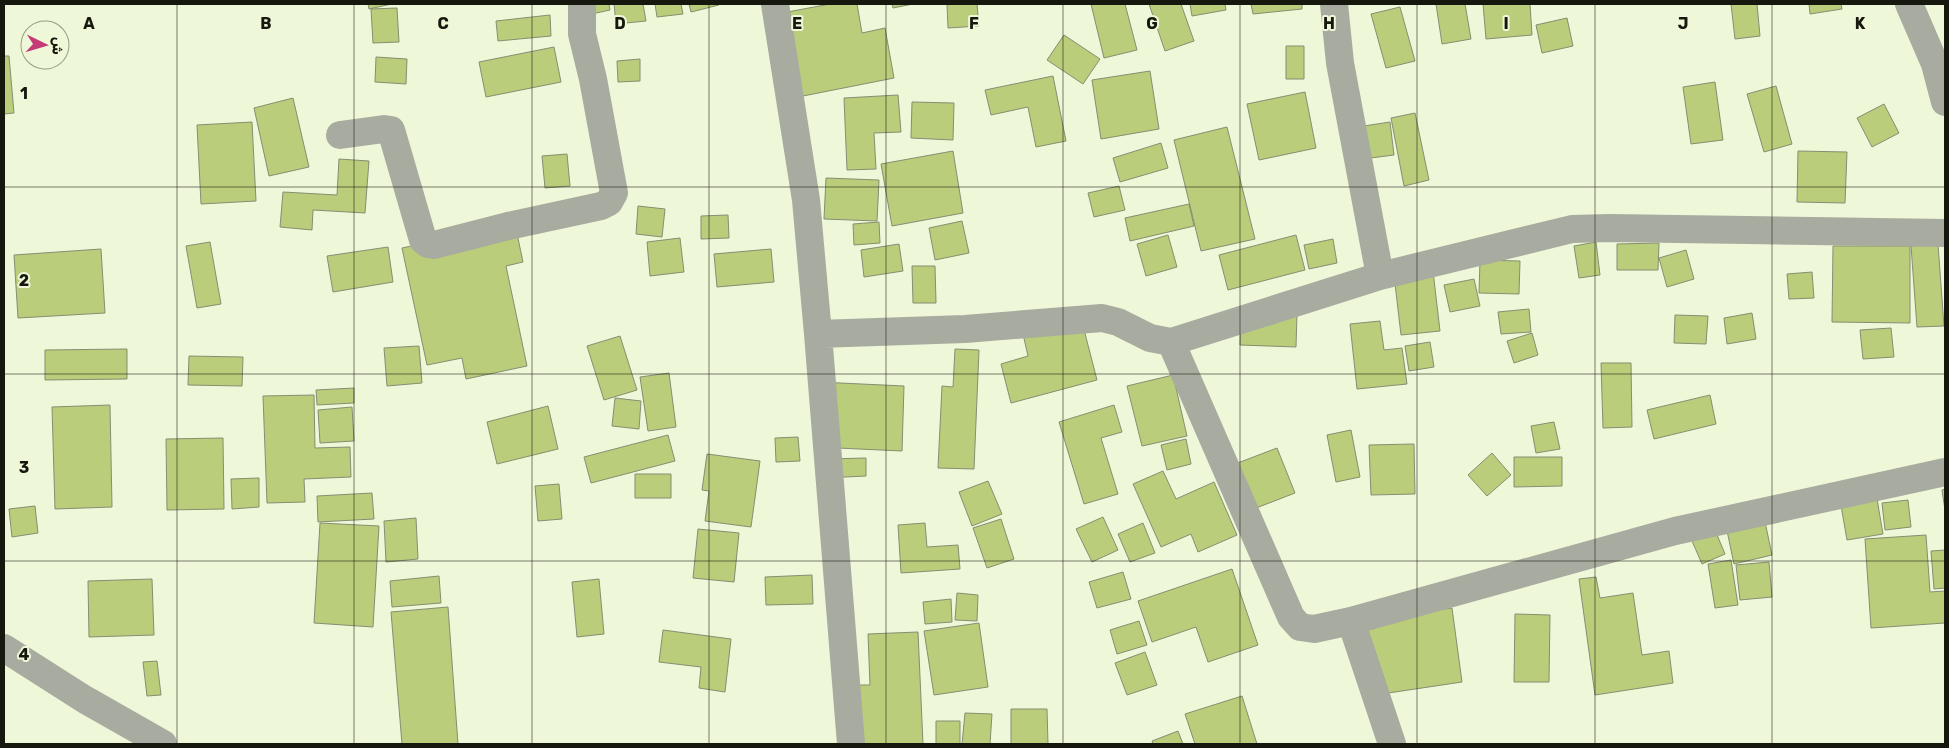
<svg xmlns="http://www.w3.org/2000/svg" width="1949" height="748" font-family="Rubik,'Noto Naskh Arabic',sans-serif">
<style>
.building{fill:#b9cd7a;stroke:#868e72}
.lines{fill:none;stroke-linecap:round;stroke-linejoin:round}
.street{stroke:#a8ab9f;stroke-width:28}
.grid{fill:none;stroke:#16180e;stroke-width:1;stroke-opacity:0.55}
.grid-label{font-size:16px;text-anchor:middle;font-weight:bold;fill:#16180e;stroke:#eef7d8;stroke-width:4;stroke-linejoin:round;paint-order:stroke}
</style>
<rect width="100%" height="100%" fill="#eef7d8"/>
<!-- building -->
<path class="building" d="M368,4h24l-23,5z
M575,4h34l1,6 -32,7z
M614,4h29l3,17 -30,3z
M655,4h26l2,10 -26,3z
M689,4h29l1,1 -28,7z
M830,4h27l5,29 23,-5 9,50 -96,19 -16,-84z
M892,4h21l-20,4z
M947,4h30l2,22 -31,2z
M1091,4h34l12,46 -33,8z
M1149,4h32l13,37 -29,10z
M1190,4h35l1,6 -34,6z
M1251,4h51v5l-49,5z
M1436,4h29l6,35 -29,5z
M1483,4h47l2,31 -46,4z
M1731,4h26l3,32 -25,3z
M1809,4h32l1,5 -32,5z
M1400,7l15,54 -29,7 -15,-54z
M397,8l2,34 -26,1 -2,-34z
M550,15l1,21 -53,5 -2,-20z
M1567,18l6,28 -31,7 -6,-28z
M1064,35l36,24 -17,25 -36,-24z
M1286,46h18v33h-18z
M554,47l7,35 -75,15 -7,-35z
M4,56h5l5,57 -10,1z
M376,57l31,2 -1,25 -31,-2z
M640,59v22l-22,1 -1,-21z
M1150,71l9,58 -58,10 -9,-59z
M1053,76l13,65 -30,6 -8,-40 -37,8 -6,-25z
M1715,82l8,58 -32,4 -8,-57z
M1776,86l16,58 -28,8 -17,-58z
M1305,92l11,56 -57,12 -12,-56z
M898,95l3,37 -27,1 2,36 -29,1 -3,-72z
M293,98l16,69 -40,9 -15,-68z
M912,102l42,1 -1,37 -42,-2z
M1884,104l15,29 -27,14 -15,-29z
M1415,113l14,67 -25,6 -13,-68z
M252,122l4,79 -55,3 -4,-79z
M1390,122l4,33 -39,5 -4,-32z
M1227,127l28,112 -54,12 -27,-111z
M1161,143l7,25 -48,14 -7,-24z
M953,151l10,62 -71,13 -11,-62z
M1798,151l49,1 -2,51 -48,-1z
M567,154l3,32 -25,2 -3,-32z
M339,159l30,2 -4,52 -52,-3 -1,20 -32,-3 3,-35 54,3z
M826,178l53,2 -2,41 -53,-2z
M1119,186l6,24 -31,7 -6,-24z
M1189,204l5,22 -64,15 -5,-23z
M638,206l27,3 -3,28 -26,-3z
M728,215l1,23 -28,1v-23z
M962,221l7,32 -34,7 -6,-32z
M879,222l1,21 -26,2 -1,-21z
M515,224l8,38 -17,4 21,100 -61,13 -4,-21 -35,7 -25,-117z
M1168,235l9,32 -31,9 -9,-32z
M1296,235l9,35 -77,20 -9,-35z
M680,238l4,34 -34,4 -3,-34z
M1333,239l4,24 -28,6 -5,-24z
M210,242l11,62 -24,4 -11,-62z
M1596,242l4,33 -21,3 -5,-32z
M1659,243l-1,27h-41v-26z
M899,244l4,27 -39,6 -3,-27z
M1938,244l6,82 -27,1 -6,-81z
M1833,246h77v77l-78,-1z
M388,247l5,35 -60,10 -6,-36z
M101,249l4,64 -87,5 -4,-63z
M771,249l3,33 -57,5 -3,-33z
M1686,250l8,29 -27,8 -8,-29z
M1480,260l40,1 -1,33 -40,-1z
M912,266h23l1,37h-23z
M1433,271l7,60 -39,4 -7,-60z
M1812,272l2,26 -25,1 -2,-25z
M1474,279l6,27 -30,6 -6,-27z
M1529,309l2,23 -30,2 -3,-22z
M1241,311l56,2 -1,34 -56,-2z
M1752,313l4,26 -29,5 -3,-26z
M1675,315l33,1 -2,28 -32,-1z
M1081,318l16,62 -86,23 -10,-39 27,-8 -5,-22z
M1380,321l4,29 18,-2 5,36 -50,5 -7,-65z
M1891,328l3,29 -31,2 -3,-29z
M1532,333l6,22 -24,8 -7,-22z
M620,336l17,54 -33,10 -17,-54z
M1430,342l4,25 -25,4 -4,-25z
M419,346l3,37 -35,3 -3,-38z
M127,349v30l-82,1v-30z
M955,349l24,1 -5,119 -36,-1 4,-82 11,1z
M189,356l54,1 -1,29 -54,-1z
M1601,363h30l1,64 -29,1z
M669,373l7,54 -28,4 -8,-54z
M1173,375l14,61 -45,10 -15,-60z
M819,382l85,4 -2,65 -86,-4z
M354,388v15l-37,2 -1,-15z
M314,395l1,53 35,-1 1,30 -47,2 1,23 -38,1 -4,-107z
M1710,395l6,29 -62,15 -7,-29z
M615,398l26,3 -2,28 -27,-3z
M110,405l2,102 -57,2 -3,-102z
M1114,405l8,27 -21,6 17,56 -34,10 -25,-82z
M548,406l10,43 -61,15 -10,-42z
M352,407l2,34 -34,2 -2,-33z
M1554,422l6,27 -24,4 -5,-27z
M1351,430l9,47 -24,5 -9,-47z
M668,435l7,26 -84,22 -7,-26z
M798,437l2,24 -24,1 -1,-24z
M223,438l1,71 -57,1 -1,-71z
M1186,439l5,25 -24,6 -6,-25z
M1414,444l1,50 -44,1 -2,-50z
M1277,448l18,45 -57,22 -16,-46z
M1492,453l19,22 -24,21 -19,-21z
M707,454l53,7 -9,66 -46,-6 4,-30 -7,-1z
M1514,457h48v29l-48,1z
M866,458v18l-41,2v-19z
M1163,471l13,28 38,-17 23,53 -39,17 -7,-18 -30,13 -28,-63z
M635,474h36v24h-36z
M259,478v29l-27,2 -1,-30z
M988,481l14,33 -30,12 -13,-34z
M559,484l3,35 -24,2 -3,-35z
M1945,489v21l-3,-20z
M372,493l2,26 -56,3 -1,-26z
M1876,493l7,41 -36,6 -7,-40z
M1908,500l3,27 -26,3 -3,-27z
M35,506l3,27 -26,4 -3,-28z
M1103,517l15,33 -26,12 -16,-33z
M1764,517l8,38 -38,9 -8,-38z
M416,518l2,41 -32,3 -2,-41z
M1001,519l13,40 -27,9 -14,-40z
M320,523l59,3 -6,101 -59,-4z
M925,523l2,24 31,-2 2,24 -59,4 -3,-48z
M1143,523l12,30 -25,9 -12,-28z
M698,529l41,4 -5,49 -41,-4z
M1715,530l10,24 -23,10 -10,-23z
M1926,535l4,57 15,-1v32l-74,5 -6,-89z
M1945,550v38l-11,1 -3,-38z
M1731,560l7,45 -23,3 -7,-44z
M1769,562l3,35 -32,3 -4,-35z
M1232,569l26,76 -50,17 -12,-35 -44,15 -14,-41z
M1123,572l8,27 -34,9 -8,-26z
M812,575l1,29 -47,1 -1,-28z
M439,576l2,27 -49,4 -2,-26z
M1596,577l4,21 33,-5 9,62 27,-4 4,32 -78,12 -16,-116z
M152,579l2,56 -65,2 -1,-56z
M599,579l5,55 -27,3 -5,-55z
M957,593l21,2 -1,26 -22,-1z
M951,599l1,23 -27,2 -2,-22z
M448,607l10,137h-56l-11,-132z
M1452,608l10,74 -87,13 -9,-76z
M1515,614l35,1 -1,67h-35z
M1139,621l8,24 -30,9 -7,-24z
M979,623l9,64 -54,8 -10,-64z
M663,630l68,9 -6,53 -26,-4 2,-21 -42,-5z
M918,632l5,112h-66l-2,-59h15l-2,-51z
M1145,652l12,33 -30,10 -12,-32z
M157,661l4,34 -14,1 -4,-34z
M1242,696l15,48h-62l-10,-30z
M1011,709h36l1,35h-37z
M965,713l27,1 -2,30h-28z
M936,721h24v23h-24z
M1178,731l5,13h-30l-1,-3z"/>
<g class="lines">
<!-- street -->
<path class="street" d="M775,4l31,196 12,134 33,410
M1334,4l6,59 40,213
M1909,4l26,60 10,38
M340,135l44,-6 7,1 32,110 5,4 6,1 74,-19 93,-20 8,-4 5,-9 -21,-114 -11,-45v-30
M818,334l147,-5 137,-11 16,4 32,16 21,4 209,-66 192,-47 38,-1 335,5
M1171,342l120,275 9,10 14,2 37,-8 324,-90 270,-59
M1351,621l41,123
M4,648l80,51 79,45"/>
</g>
<!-- grid -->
<path class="grid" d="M177,4v740M354,4v740M532,4v740M709,4v740M886,4v740M1063,4v740M1240,4v740M1417,4v740M1595,4v740M1772,4v740M4,187h1941M4,374h1941M4,561h1941"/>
<g class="grid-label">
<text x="89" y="29">A</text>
<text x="266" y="29">B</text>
<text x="443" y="29">C</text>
<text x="620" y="29">D</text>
<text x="797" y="29">E</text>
<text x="974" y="29">F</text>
<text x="1152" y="29">G</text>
<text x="1329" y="29">H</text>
<text x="1506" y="29">I</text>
<text x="1683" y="29">J</text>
<text x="1860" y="29">K</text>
<text x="24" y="99">1</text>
<text x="24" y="286">2</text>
<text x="24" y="473">3</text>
<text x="24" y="660">4</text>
</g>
<!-- border -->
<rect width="1949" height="748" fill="none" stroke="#16180e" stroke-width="10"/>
<!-- north arrow -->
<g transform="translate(45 45) rotate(95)"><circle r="24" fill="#eef7d8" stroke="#989e87"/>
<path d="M0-4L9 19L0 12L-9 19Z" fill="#c43b78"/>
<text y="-8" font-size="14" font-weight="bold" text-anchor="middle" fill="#16180e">ش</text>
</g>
</svg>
